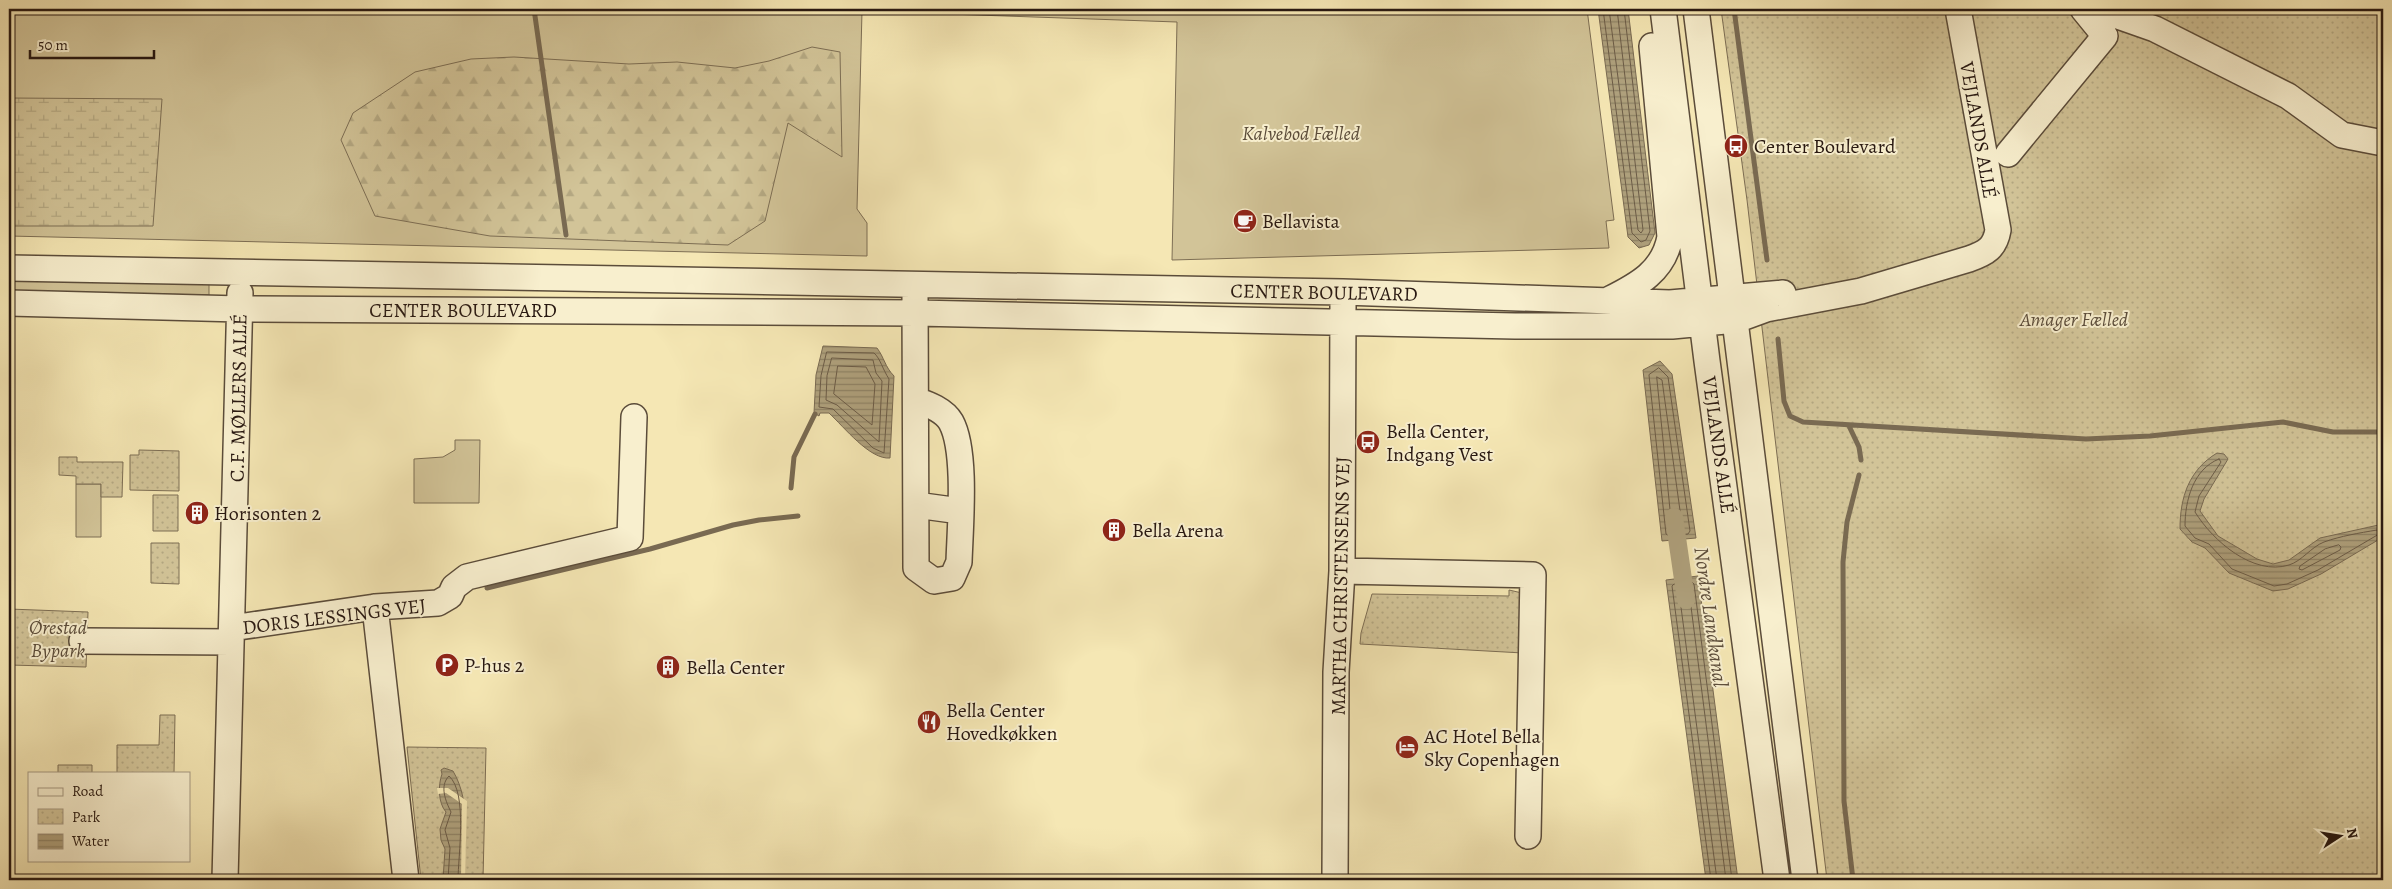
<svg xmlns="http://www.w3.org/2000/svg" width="2392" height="889" font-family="Alegreya,serif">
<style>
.grass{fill:#d2c498;stroke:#7d6e54}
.forest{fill:url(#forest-firs);stroke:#7d6e54}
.wetland{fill:url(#wetland-marsh);stroke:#7d6e54}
.park{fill:url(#park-dots);stroke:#7d6e54}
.water{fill:url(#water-rules);stroke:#796a52}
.pier{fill:#f5e7b4}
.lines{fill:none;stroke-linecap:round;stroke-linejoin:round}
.shore{stroke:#6c5c47;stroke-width:1}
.stream{stroke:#796a52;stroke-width:5}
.canal{stroke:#afa17d;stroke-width:18}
.minor-casing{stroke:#5b4c3a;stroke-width:28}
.minor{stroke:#f8efce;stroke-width:25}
.labels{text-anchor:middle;stroke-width:4;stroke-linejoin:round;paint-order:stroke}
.street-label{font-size:20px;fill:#281811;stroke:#f8efce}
.park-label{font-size:20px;font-style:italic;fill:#5b4c3a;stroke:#f8efce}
.poi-label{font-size:20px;fill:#281811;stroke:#f8efce;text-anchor:start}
.water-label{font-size:21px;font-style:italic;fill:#5e4f3c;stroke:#f8efce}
</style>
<defs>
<pattern id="forest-firs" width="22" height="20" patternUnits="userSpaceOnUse" patternTransform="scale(1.25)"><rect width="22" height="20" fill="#d2c498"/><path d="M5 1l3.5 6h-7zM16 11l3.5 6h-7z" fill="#b4a882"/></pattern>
<pattern id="wetland-marsh" width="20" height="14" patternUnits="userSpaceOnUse" patternTransform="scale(1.25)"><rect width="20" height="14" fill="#d2c498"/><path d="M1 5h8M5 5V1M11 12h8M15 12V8" fill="none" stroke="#b4a882"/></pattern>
<pattern id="park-dots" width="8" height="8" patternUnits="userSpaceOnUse" patternTransform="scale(1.25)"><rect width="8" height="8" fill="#d2c498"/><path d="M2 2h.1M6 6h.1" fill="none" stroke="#b4a882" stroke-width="1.8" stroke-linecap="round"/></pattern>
<pattern id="water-rules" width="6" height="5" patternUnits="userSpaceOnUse" patternTransform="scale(1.25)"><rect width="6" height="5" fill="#afa17d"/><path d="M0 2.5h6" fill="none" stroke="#8e8265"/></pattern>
</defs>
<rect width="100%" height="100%" fill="#f5e7b4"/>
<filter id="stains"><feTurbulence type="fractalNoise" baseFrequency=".004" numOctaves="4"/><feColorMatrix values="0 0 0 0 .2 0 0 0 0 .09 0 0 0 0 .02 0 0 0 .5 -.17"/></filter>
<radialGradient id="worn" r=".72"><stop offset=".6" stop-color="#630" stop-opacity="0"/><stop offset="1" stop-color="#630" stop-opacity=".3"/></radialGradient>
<!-- grass -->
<path class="grass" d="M9,9h1578l27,211 -8,1 3,27 -437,12 5,-238 -315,-11 -5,198 10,14v33l-858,-20z
M9,278l200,4v13l-200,-4z
M455,440h25l-1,63h-65v-44l29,-2 12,-7z
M76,484h25v53h-25z"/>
<!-- forest -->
<path class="forest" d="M812,47l28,5 2,105 -54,-34 -23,98 -37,24 -238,-9 -115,-20 -34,-76 12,-27 62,-41 56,-13 43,-2 115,7 48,-2 58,6 34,-7z"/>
<!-- wetland -->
<path class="wetland" d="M9,98l153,1 -9,127h-144z"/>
<!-- park -->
<path class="park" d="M1721,9h662v871h-556l-80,-680z
M139,450l40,1v40l-49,-1v-35h9z
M59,457h18v5h46l-1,35h-21v-13h-25v-8l-17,-1z
M153,495h25v36h-25z
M151,543h28v41l-28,-1z
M1509,590l13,3 1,60 -163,-9 1,-11 11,-39 137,2z
M9,609l79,3 -2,55 -77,-2z
M160,715h15l-1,58h-57v-28h42z
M407,747l79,1 -3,132h-62z
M58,765h34v8h-34z
M9,877h101v3h-101z"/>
<!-- water -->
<path class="water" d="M1598,9h30l27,224 -6,12 -10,3 -11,-11z
M823,346l54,2c7,9 8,19 17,28l-4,82c-20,2 -46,-31 -61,-45h-9l-1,3 -5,-3 2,-38z
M1660,361l12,13 24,164 -34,3 -19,-171z
M2217,453l7,1 4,5 -24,40 -4,12 18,25 39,23 16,5 16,-4 31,-22 63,-14v13l-62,37 -33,15 -15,2 -44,-18 -24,-25 -13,-6 -12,-13c0,-32 9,-59 37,-76z
M1698,576l40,304h-32l-40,-300z
M444,768l9,3c19,32 11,74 10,109h-20l2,-31 -4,-9 -1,-11 6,-17c-8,-9 -8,-27 -4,-38l-1,-4z"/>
<!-- pier -->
<path class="pier" d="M437,788h11l19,13 -2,79h-4l1,-76 -16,-11 -8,1z"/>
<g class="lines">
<!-- shore -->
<path class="shore" d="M1603,9l29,224 9,9 5,-2 4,-9 -26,-222
M1609,9l29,221 3,3 2,-3 -26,-221
M827,352l47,1c6,5 9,17 15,26l-5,74 -11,-5 -40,-39 -14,-2 2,-31z
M832,358l41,2 3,13 6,8 -3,61 -42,-37 -11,-5 1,-24z
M838,366l28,1 9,17 -3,41 -38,-31z
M1659,368l9,9 22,154 -2,3 -19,2 -3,-2 -17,-159z
M1657,377l5,3 20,145 -2,3 -6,1 -2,-2z
M2219,459l2,3 -22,34 -4,16c18,29 58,64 94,53 13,-4 22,-18 35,-23 17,-6 35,-9 53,-12l2,4 -61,36 -31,14 -13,2 -42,-17 -23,-25 -14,-6 -10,-12c0,-25 8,-57 34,-67z
M2339,545l2,2 -1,3 -38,20 -3,-1 1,-3 25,-17z
M448,880l2,-32 -5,-18 6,-18c-5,-10 -12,-26 -2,-36 19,17 9,80 9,104
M1711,880l-39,-294 2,-2 18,-2 2,2 38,296
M1717,880l-38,-288 7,-3 3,2 37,289"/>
<!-- stream -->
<path class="stream" d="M534,9l32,226
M1734,9l33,251
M1778,339l6,62 6,15 13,6 283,17 64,-3 133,-14 50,10h50
M1849,426l10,21 2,13
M791,488l3,-31 21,-43
M487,588l163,-39 83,-24 26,-5 39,-4
M1853,880l-9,-79 -1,-239 4,-40 12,-47"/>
<!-- canal -->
<path class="canal" d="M1674,517l12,83"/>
<!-- minor casing -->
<g class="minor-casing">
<path id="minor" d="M1663,9l44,352 70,519
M1696,9l109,871
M2098,9l57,20 133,67 54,39 41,8
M2008,154l97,-118 -22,-27
M9,268l1334,24 327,11 113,-10
M915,297l1,271 18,13 18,-3 7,-16c1,-34 8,-111 -8,-140 -7,-12 -23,-18 -35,-22
M1610,299c28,-14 54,-28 60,-62l-18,-191
M9,303l231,6 677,4 598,13h157l64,-6 30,-11 95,-18 108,-32c17,-6 26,-11 29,-29l-40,-221
M916,505l44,6
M1342,571l191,4 -5,261
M375,607l31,273
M232,628l143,-21 63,-4 12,-7 4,-9 13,-10 163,-39 4,-121
M82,641l149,1
M225,880l15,-587
M1335,880l1,-208 6,-101 1,-266"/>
</g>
<!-- minor -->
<use href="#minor" class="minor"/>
</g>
<!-- icons -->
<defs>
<g id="bus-disc" transform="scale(1.25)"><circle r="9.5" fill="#8f2418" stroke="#f8efce"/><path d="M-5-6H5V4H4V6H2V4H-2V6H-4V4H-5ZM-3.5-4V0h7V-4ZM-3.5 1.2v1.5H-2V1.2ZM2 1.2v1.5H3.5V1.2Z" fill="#fff"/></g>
<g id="cafe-disc" transform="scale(1.25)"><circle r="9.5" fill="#8f2418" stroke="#f8efce"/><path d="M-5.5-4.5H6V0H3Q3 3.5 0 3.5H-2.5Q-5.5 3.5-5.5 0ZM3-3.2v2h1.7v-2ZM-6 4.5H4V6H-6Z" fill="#fff"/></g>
<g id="building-disc" transform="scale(1.25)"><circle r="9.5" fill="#8f2418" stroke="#f8efce"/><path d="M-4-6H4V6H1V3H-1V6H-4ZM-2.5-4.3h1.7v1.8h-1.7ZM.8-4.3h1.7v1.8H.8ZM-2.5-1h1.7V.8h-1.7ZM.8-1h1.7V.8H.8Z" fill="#fff"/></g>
<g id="parking-disc" transform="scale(1.25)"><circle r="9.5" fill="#8f2418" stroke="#f8efce"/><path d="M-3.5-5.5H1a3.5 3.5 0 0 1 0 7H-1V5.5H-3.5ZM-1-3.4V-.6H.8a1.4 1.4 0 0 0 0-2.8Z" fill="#fff"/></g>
<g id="restaurant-disc" transform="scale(1.25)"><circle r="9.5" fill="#8f2418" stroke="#f8efce"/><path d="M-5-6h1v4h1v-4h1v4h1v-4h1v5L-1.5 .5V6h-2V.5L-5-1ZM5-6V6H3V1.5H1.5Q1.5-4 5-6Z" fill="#fff"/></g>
<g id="hotel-disc" transform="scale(1.25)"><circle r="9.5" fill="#8f2418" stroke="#f8efce"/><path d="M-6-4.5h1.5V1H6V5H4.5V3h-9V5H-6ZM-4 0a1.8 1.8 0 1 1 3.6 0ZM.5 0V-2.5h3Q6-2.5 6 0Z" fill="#fff"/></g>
</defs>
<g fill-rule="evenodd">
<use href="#bus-disc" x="1736" y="146"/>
<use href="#cafe-disc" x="1245" y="221"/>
<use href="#bus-disc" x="1368" y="442"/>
<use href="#building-disc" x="197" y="513"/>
<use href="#building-disc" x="1114" y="530"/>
<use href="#parking-disc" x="447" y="665"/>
<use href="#building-disc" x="668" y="667"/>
<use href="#restaurant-disc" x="929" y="722"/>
<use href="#hotel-disc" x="1407" y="747"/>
</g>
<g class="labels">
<!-- street labels -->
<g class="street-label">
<text transform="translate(1979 130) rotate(80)" y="7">VEJLANDS ALLÉ</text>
<text transform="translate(1324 292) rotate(1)" y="7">CENTER BOULEVARD</text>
<text x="463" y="317">CENTER BOULEVARD</text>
<text transform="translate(238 398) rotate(-89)" y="7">C.F. MØLLERS ALLÉ</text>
<text transform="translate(1719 445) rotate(82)" y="7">VEJLANDS ALLÉ</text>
<text transform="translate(1340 586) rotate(-89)" y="7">MARTHA CHRISTENSENS VEJ</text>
<text transform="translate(334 616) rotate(-7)" y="7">DORIS LESSINGS VEJ</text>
</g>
<!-- park labels -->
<g class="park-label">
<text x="1301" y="140">Kalvebod Fælled</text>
<text x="2074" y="326">Amager Fælled</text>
<text x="58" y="634">Ørestad<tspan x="58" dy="23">Bypark</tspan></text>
</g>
<!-- poi labels -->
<g class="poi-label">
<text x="1754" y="153">Center Boulevard</text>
<text x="1262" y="228">Bellavista</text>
<text x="1386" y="438">Bella Center,<tspan x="1386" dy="23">Indgang Vest</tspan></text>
<text x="214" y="520">Horisonten 2</text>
<text x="1132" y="537">Bella Arena</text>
<text x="464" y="672">P-hus 2</text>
<text x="686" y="674">Bella Center</text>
<text x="946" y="717">Bella Center<tspan x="946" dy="23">Hovedkøkken</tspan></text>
<text x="1424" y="743">AC Hotel Bella<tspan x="1424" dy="23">Sky Copenhagen</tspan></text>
</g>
<!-- water labels -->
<g class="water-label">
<text transform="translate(1711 617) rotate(82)" y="7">Nordre Landkanal</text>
</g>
</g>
<!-- margin -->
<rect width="2392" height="889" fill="none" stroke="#f5e7b4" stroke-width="30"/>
<rect x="10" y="10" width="2372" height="869" fill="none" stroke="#281811" stroke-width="2.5"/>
<rect x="15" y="15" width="2362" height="859" fill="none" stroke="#281811"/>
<!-- legend -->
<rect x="28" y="772" width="162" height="90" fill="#f8efce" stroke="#a59982"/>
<rect x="38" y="788" width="25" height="8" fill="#f8efce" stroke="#a59982"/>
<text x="72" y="796" font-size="15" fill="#281811">Road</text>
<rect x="38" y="809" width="25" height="15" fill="url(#park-dots)" stroke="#a59982"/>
<text x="72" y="822" font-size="15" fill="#281811">Park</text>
<rect x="38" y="834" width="25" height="15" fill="url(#water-rules)" stroke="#a59982"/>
<text x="72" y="846" font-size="15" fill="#281811">Water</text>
<!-- north arrow -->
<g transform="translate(2340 836) rotate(78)" stroke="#f8efce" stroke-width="4" paint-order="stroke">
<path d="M0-4L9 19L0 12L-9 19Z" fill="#281811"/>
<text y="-8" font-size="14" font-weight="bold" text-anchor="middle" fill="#281811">N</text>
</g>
<!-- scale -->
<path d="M30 50v8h124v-8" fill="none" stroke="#281811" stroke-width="2.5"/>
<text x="38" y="50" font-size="15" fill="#281811" stroke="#f8efce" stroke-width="4" paint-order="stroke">50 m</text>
<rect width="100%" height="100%" filter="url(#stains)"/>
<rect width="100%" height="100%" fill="url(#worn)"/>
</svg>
